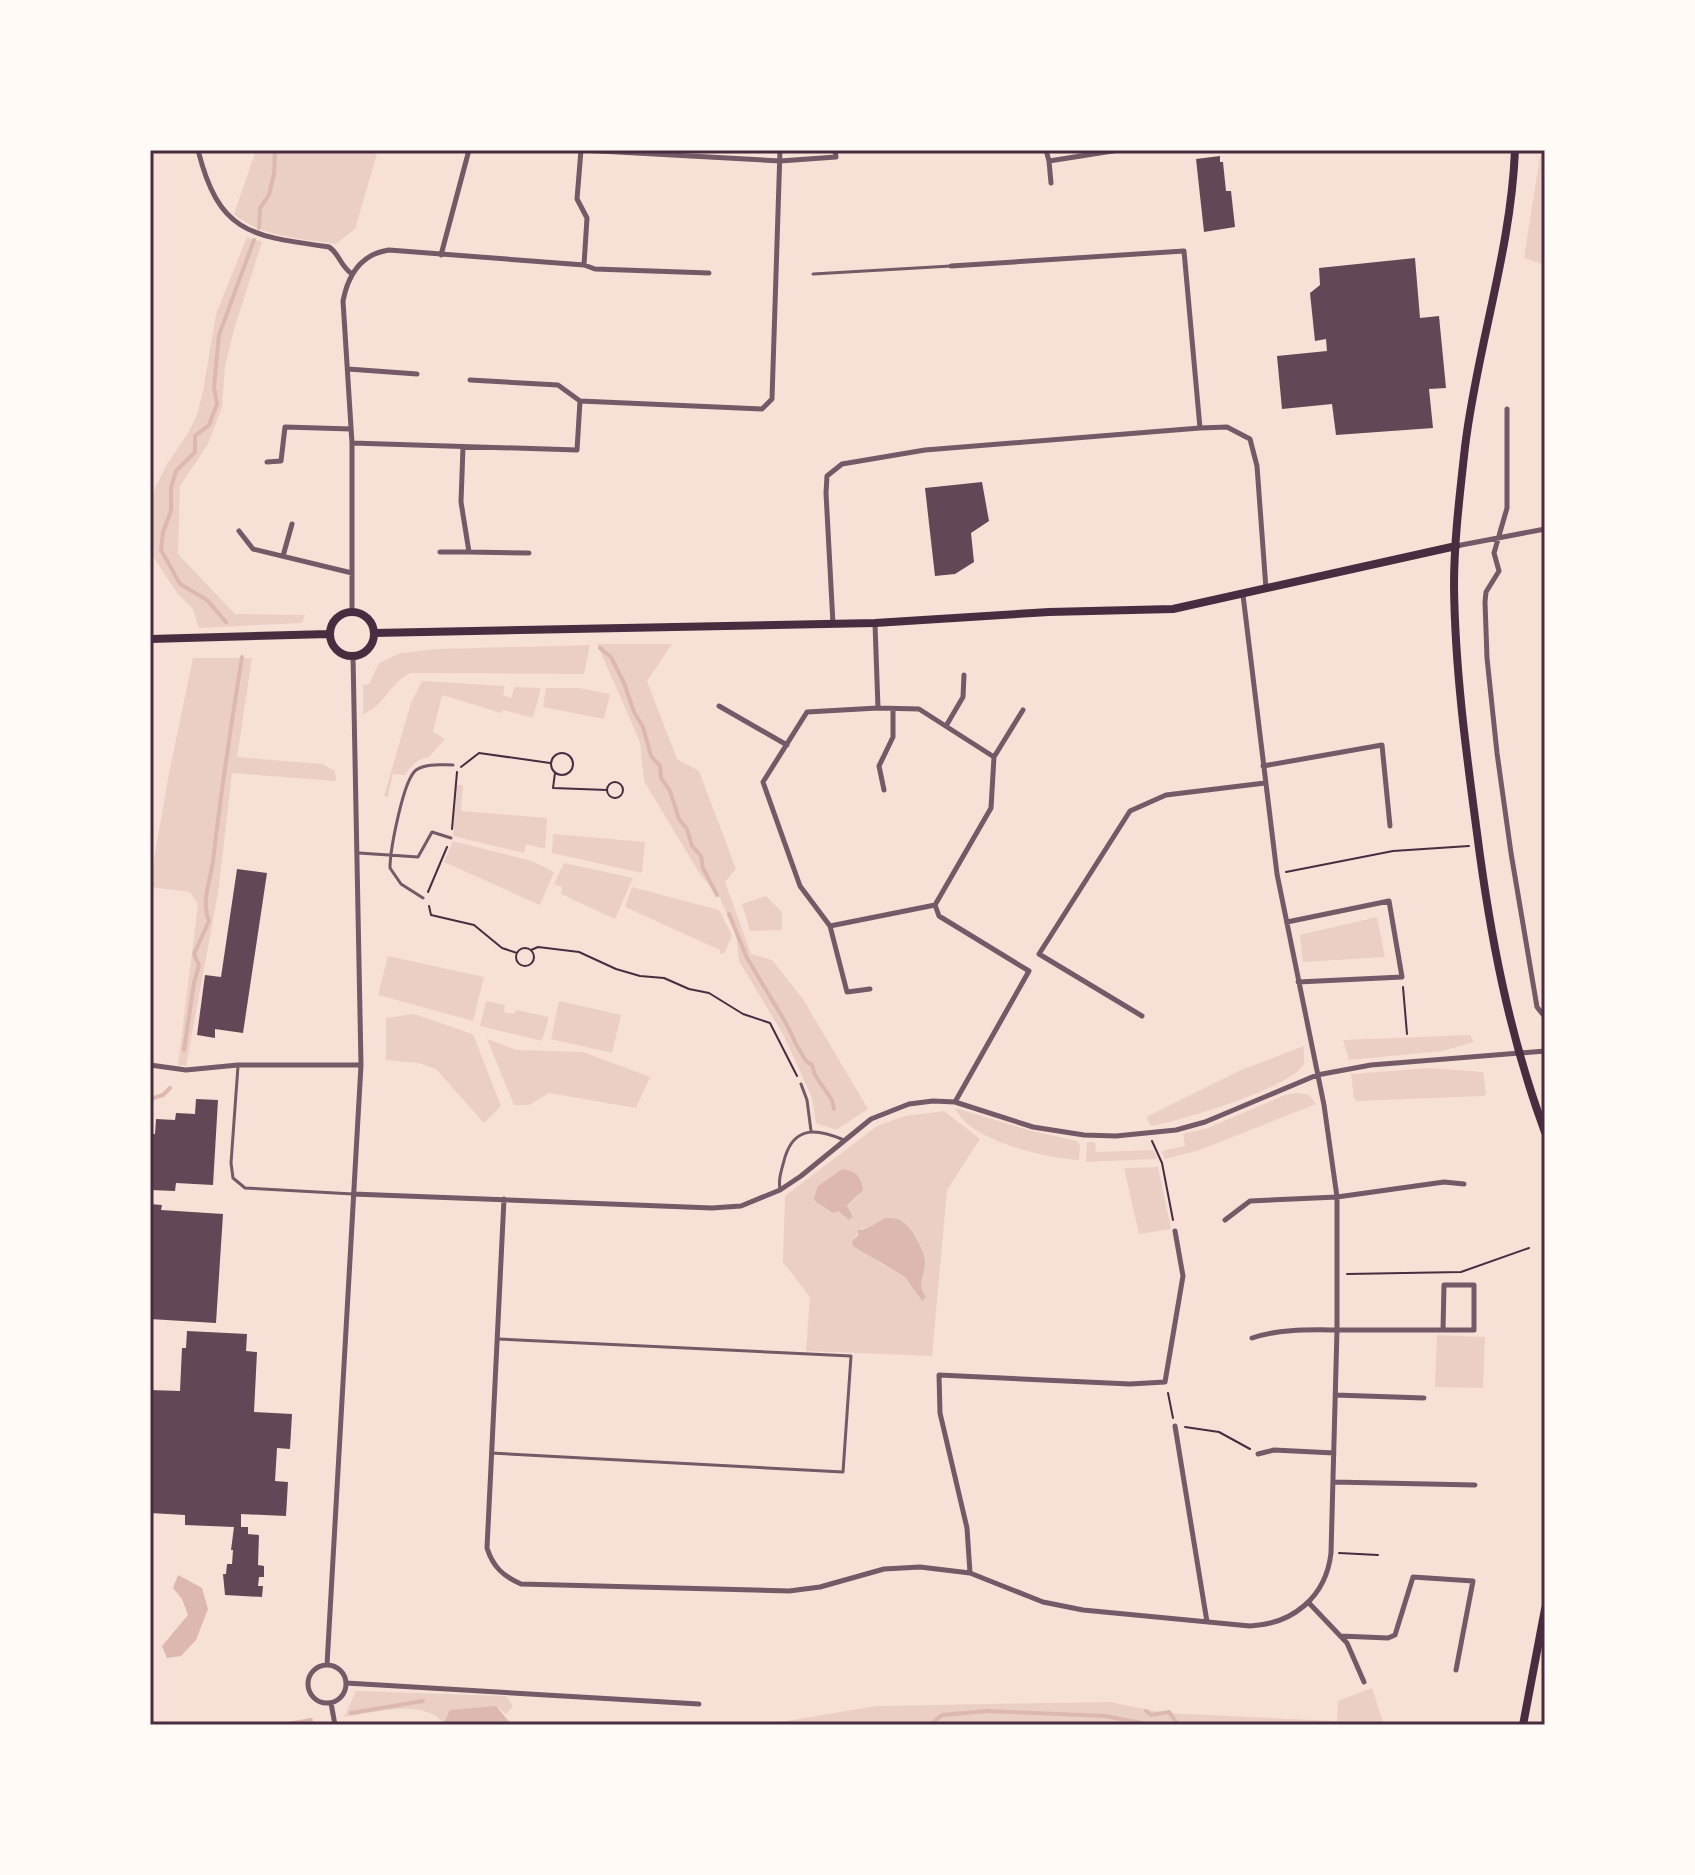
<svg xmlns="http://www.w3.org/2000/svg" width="1695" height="1875" font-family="'Source Sans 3',sans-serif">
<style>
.green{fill:#ebcfc5;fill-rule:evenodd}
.water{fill:#dcb8b0}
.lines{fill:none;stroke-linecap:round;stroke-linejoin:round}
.stream{stroke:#dcb8b0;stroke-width:4}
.building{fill:#644757}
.path{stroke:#4a2c40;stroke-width:2}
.service{stroke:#755966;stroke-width:3}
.minor{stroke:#755966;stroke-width:5}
.secondary{stroke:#4a2c40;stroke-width:8}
.neatline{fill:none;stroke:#4a2c40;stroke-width:3}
</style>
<rect width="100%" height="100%" fill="#f7e1d7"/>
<!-- green -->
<path class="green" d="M256,150h122l-23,79 -19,15c-34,-5 -75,-7 -102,-30z
M1540,156l5,1v108l-21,-7z
M247,237l15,5 -27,84 -10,40 -3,41 -14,37 -28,42 -2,68 57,60 70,1 -3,8 -103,5 -6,-19 -16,-16 -27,-41v-45l3,-15 14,-28 21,-31 9,-19 6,-23 13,-77z
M597,644h75l-25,37 30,78 22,12 37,98 -11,13 26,72 21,6 31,39 65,110 -32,21 -20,-7 -4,-25 -28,-62 -45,-75 -3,-27 -17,-38 -18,-20 -57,-95 -4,-39z
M590,645l-6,29 -173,-1c-21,9 -27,34 -48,41v-29l6,-1 10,-21 22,-10 37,-4z
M193,658h59l-15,99 85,7 13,7 1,10 -104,-8 -14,120 -32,173 -8,-1 20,-161 -8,-12 -40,-5v-5l19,-109z
M422,681l83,5 -2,9 8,3 4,-11 26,1 -8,30 -30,-8 -2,3 -59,-18 -9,37 12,7 -16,18c-12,2 -17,8 -24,18l-12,-1 -5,23 -4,-1 27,-93z
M546,688h33l31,6 -6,25 -61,-12z
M456,785h7l-2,26 86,7 -2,31 -19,-5 -2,9 -71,-17z
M553,834l92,8 -3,31 -90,-20z
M453,841l79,20 22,11 -14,33 -96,-43z
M564,863l69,15 -18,41 -54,-25 1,-7 -8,-3z
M632,887l87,23 13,25 -8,19 -4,-1v-3l-95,-43z
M766,896l16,16v18l-32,1 -8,-27z
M1377,917l8,40 -82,5 -3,-27z
M388,956l96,21 -11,44 -95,-26z
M486,1001l19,4 -1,7 10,2 2,-4 33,7 -7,24 -62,-15z
M559,1001l62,14 -9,38 -61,-14z
M414,1014l59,20 28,72 -17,17 -48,-54 -18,-6 -32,-3v-42z
M1470,1035l4,7 -32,9 -93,9 -6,-20z
M487,1039l30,11 66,2 67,25 -14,31 -87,-15 -20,12h-15z
M1304,1046v18c-15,25 -122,56 -153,62l-4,-7 1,-3 93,-46z
M1429,1068l54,4 3,21 -2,3 -127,5 -3,-3 -3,-24z
M1297,1093l12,2 7,9 -119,47 -32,8 -4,-8 24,-5 -2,-12 25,-6 77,-33z
M955,1108l77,23 45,10 3,4 -1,15c-33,-2 -110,-19 -124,-52z
M944,1111l36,28 -33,51 -15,166 -126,-5 4,-54 -27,-35 2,-66 92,-70 28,-10zM842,1169l17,26 -12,12 2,13 -11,-9 -20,-25zM885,1218l22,7c5,10 16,23 17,35 2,14 -8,23 1,37l-4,3 -16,-23 -25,-14 -28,-22 9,-13 5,1z
M1087,1142h8l1,10 57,-2 4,7 -1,2 -70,3z
M1158,1167l13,62 -32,5 -15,-66z
M1437,1335l48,2 -2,51 -48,-1z
M1372,1688l12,37h-651l54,-4 89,-15 234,-4 54,11 173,8 1,-20z
M356,1691l150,5 7,10 -7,8 -10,-8 -52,17 1,2c-20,-28 -70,-12 -101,-8z"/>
<!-- water -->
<path class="water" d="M842,1169c14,2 19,7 21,21l-16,16 6,11 -4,3 -11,-9 -5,2 -17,-11 -2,-4 4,-12z
M885,1218c7,0 13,0 18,4 9,6 21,28 22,39 0,15 -9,23 1,36l-4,4 -17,-24 -52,-31 -1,-5 6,-6v-5l8,-1z
M178,1575l24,13 6,21 -12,31 -15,16 -14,2 -5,-12 26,-31 -6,-16 -9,-11z
M496,1706l16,19 -68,-2 6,-13z"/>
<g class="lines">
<!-- stream -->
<path class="stream" d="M259,228l1,-20 9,-13 5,-21 1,-24
M226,622l-19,-22 -27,-16 -19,-34 2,-18 8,-21v-23l5,-17 19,-19v-16l14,-11 8,-21 -3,-17 5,-52 35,-95
M600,648l11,9 13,26 10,29 9,15 8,29 9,10 1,12 9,13 9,28 8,10 5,17 9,10 2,12 14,27
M729,914l18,44 40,67 10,21 9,15 6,4 3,10 17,25 2,9
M184,1050l10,-67 5,-18 -5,-11 15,-33c-8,-20 1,-39 4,-60 8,-69 18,-136 29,-204
M150,1099l13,-4 7,-7
M1146,1711l5,4 18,-3 9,13
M351,1713l72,-12
M283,1725l28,-5
M930,1725l12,-10 45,-4 118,5 47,9"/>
</g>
<!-- building -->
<path class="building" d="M1220,156v6h3l3,29h5l4,36 -31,5 -8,-73z
M1415,258l5,60 19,-2 7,72 -17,1 4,39 -97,7 -4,-31 -50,5 -5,-53 50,-5 -1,-12 -11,2 -5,-48 10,-8 -1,-17z
M982,482l7,39 -18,12 3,29 -19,12 -20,2 -10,-88z
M237,869l30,4 -24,160 -28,-4v9l-18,-3 8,-60 16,2z
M196,1099l22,1 -5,85 -37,-2 -1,8 -25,-1v-56h5l1,-15 19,1 1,-7 19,1z
M150,1204l12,1 -1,5 62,4 -7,109 -66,-4z
M187,1331l60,3 -1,17 11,1 -3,60 38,2 -2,35 -13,-1 -2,33 13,1 -2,34 -45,-2v13h7v7l11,1 -1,30 6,1v11h-5l-1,9h5l-1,11 -37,-2 -2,-21h3l1,-10h5l1,-14h-2l3,-23 -49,-2v-10l-35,-2v-123l30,1 2,-43h4z"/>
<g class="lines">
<!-- path -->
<path class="path" d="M551 764a11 11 0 1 1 22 0a11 11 0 1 1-22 0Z
M461,767l18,-14 71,10
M555,773l-2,15 54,2
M607 790a8 8 0 1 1 16 0a8 8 0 1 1-16 0Z
M452,829l5,-57
M1286,872l107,-21 76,-5
M428,892l19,-45
M429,906l2,9 43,10 28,23 15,5
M516 957a9 9 0 1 1 18 0a9 9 0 1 1-18 0Z
M531,950l7,-3 41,5 37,17 24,7 24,2 25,11 20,4 34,21 27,9 27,53
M1403,987l4,47
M1152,1141l10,22 11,57
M1347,1274l114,-2 68,-24
M1168,1393l5,25
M1185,1427l34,5 31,17
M1339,1553l39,2"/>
<!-- service -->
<path class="service" d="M813,274l138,-8
M359,853l59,4 14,-25 19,6
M423,898l-22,-14 -11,-16c0,-17 13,-88 26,-98 10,-7 25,-5 37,-5
M238,1066l-7,97 2,15 12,10 108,6
M801,1084l6,16 4,31
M780,1190c-2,-12 2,-21 5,-33 10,-32 33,-28 59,-17
M491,1453l352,19 8,-116 -353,-17"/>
<!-- minor -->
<path class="minor" d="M198,150c21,84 53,86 131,97 10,6 11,19 23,27
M1046,150l3,11 70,-11
M1049,161l2,22
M441,255l28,-105
M584,265l3,-47 -10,-19 4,-49 199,11 56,-4 -1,-7
M951,266l233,-15 16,177
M348,369l69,5
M470,380l88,5 22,16
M1507,409v99l-13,45 5,18 -13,21 -1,10 2,56 10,95 14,100 26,154 8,10
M352,443l225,7 3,-49 182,8 10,-10 8,-249
M463,447l-2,55 8,50 60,1
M267,462l14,-1 4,-34 66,2
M239,531l14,18 99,24
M1456,546l89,-17
M440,552h29
M283,556l9,-32
M352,612v-169l-9,-142c5,-26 18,-47 46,-51l195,15 11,4 114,4
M833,624l-7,-131 1,-17 15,-12 83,-14 275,-22 27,-1 23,12 7,27 9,123
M719,706l68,39
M878,708l41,1 75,48
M946,726l17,-29 1,-22
M1263,766l119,-21 8,81
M884,790l-5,-24 14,-29v-28
M935,905l56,-97 3,-51 29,-47
M1287,922l102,-21 13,76 -104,5
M830,926l-30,-40 -37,-104 44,-70 71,-4 -3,-84
M870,989l-23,3 -17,-66 105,-21 4,11 90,55 -74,131
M1142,1016l-103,-62 91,-143 36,-16 99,-12
M150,1065l36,5 52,-5h122
M353,1194l359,14 29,-2 39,-16 21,-14 70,-57 38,-15 24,-3 22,1 78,25 51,8 32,1 60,-6 29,-8 112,-47 54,-10 174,-14
M504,1199l-17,349c6,19 16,28 34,36l268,7 31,-4 64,-18 36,-2 50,6 73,29 40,8 167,16c43,-2 76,-29 81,-73l6,-223v-133l-13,-92 -47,-231 -34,-279
M1225,1220l25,-19 87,-4 107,-15 20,2
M1252,1338c30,-10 60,-8 92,-8 43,0 86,0 130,0v-45h-30l-1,45
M1335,1395l89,3
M1175,1426l32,196
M1258,1454l16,-4 60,3
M1333,1482l142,3
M970,1573l-3,-45 -27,-115 -1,-38 191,9 35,-2 18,-106 -8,-45
M1309,1603l38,40 17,39
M1340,1636l48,2 7,-3 18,-58 60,4 -17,89
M308 1684a19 19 0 1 1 38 0a19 19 0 1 1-38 0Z
M327,1665l34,-600 -8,-409
M346,1683l353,21
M331,1703l4,22"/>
<!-- secondary -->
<path class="secondary" d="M1515,150c-4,101 -38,197 -50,297 -5,46 -11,93 -11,139 1,83 12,165 23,247 13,102 32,202 68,299
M330 634a22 22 0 1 1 44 0a22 22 0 1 1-44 0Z
M374,633l501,-10 174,-11 124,-3 283,-63
M150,639l179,-5
M1523,1725l22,-116"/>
</g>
<!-- border -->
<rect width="1695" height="1875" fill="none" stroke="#fffaf5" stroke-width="304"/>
<rect x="152" y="152" width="1391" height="1571" class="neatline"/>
</svg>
